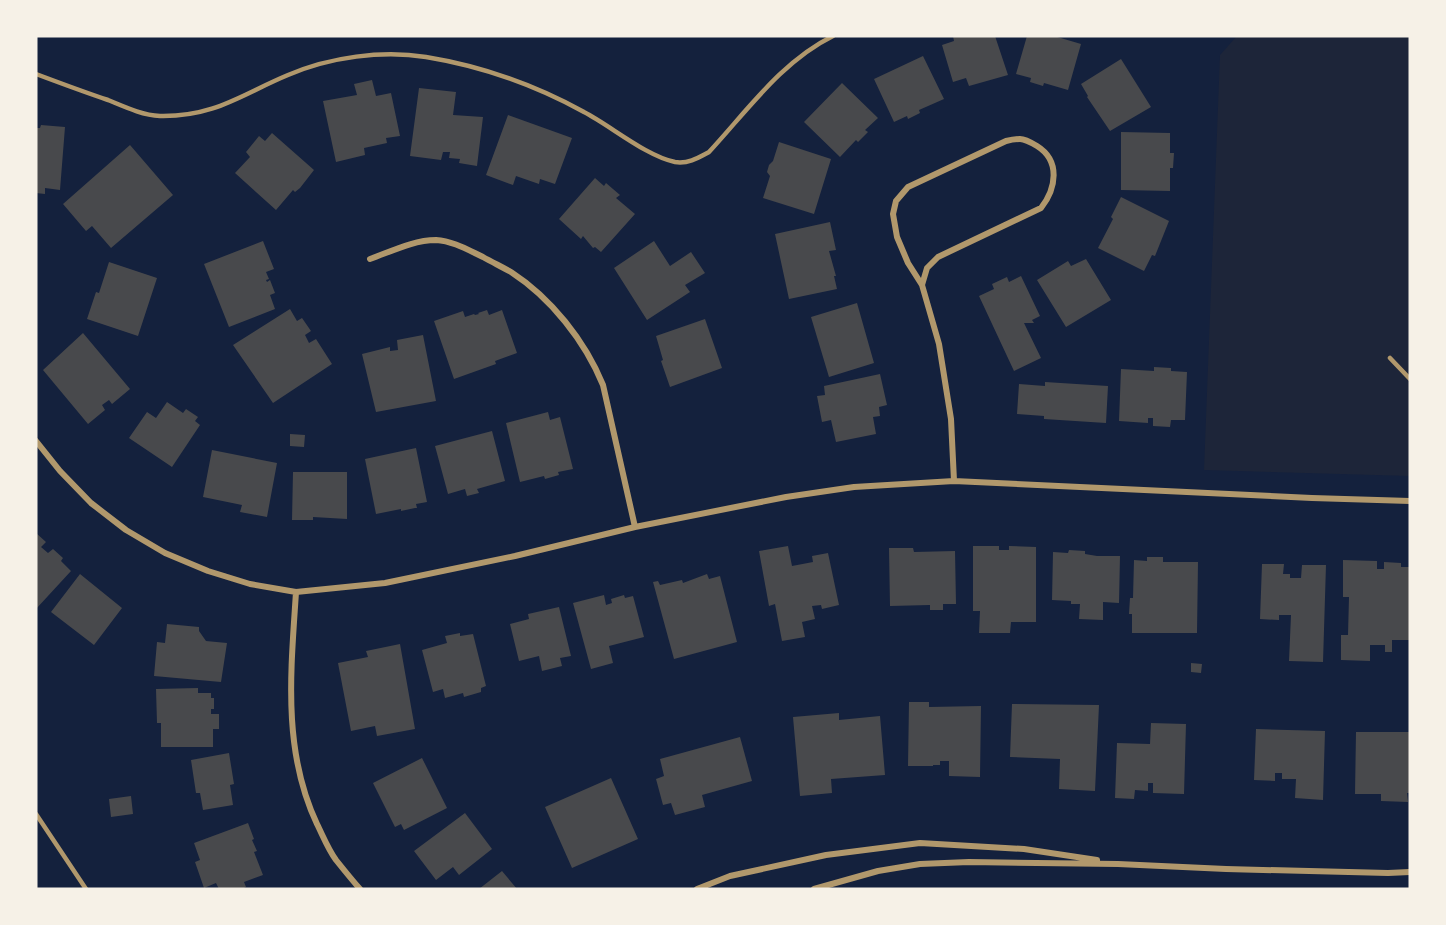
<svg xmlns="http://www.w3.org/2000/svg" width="1446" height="925" font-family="Jost,sans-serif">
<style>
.green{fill:#1d2539}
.building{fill:#48494c}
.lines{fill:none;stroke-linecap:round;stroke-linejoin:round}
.service{stroke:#b1986c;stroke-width:4.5}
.minor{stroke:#b1986c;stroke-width:6}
</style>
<rect width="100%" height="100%" fill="#14213d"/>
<!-- green -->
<path class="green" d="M1237,36h173v440l-206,-6 16,-415z"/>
<!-- building -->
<path class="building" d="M953,36h42l13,39 -39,11 -3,-8 -13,4 -11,-37 12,-4z
M1027,36h27l27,8 -13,46 -24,-7 -1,3 -13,-4 1,-4 -15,-4z
M923,56l21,43 -25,11 1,3 -12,6 -1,-3 -13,6 -20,-43z
M1121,59l30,48 -41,24 -23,-34 1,-1 -7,-12z
M372,80l4,16 15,-3 9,43 -14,2 1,5 -23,5 1,7 -29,7 -13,-61 34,-6 -3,-11z
M842,83l36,35 -13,12 3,2 -10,10 -2,-2 -16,17 -36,-35z
M419,88l37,4 -3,23 30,2 -6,49 -18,-3 1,-4 -11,-1 1,-6h-7l-2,8 -31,-4z
M508,115l64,23 -17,46 -15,-5 -1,5 -23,-8 -3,9 -27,-10z
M41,125l24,2 -5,63 -15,-2v6l-9,-1v-65h4z
M1121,132l49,1v20h4l-1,15h-3v23l-49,-1z
M272,133l42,37 -14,18 -5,4 -2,-2 -17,20 -41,-37 15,-16 -4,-5 13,-16 6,5z
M779,142l52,17 -17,55 -51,-16 7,-22 -3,-4 2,-7 4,-4z
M130,145l43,50 -62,53 -19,-22 -6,5 -23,-27z
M595,178l9,8 2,-3 14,12 -4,3 19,16 -34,38 -6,-5 -2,1 -10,-12 -2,3 -22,-20z
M1121,197l48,24 -14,35 -3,-1 -8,16 -46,-23 15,-29 -2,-2z
M830,222l6,28 -7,1 7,25h-2l3,13 -48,10 -14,-65z
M263,241l11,28 -8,3 3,7 -3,1 1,2 3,-2 5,13 -5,2 5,14 -46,18 -25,-63z
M654,241l16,25 21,-14 14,21 -20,12 5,7 -43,28 -33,-52z
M1086,259l25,41 -45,27 -29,-47 31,-19 3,5z
M109,262l48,16 -19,58 -51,-17 9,-27 3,1z
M1021,276l19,40 -8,4 2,3h-10l17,35 -27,13 -35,-75 15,-7 -2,-5 15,-7 2,5z
M857,303l17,60 -45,14 -18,-60z
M290,309l7,12 5,-3 9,13 -6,4 4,8 7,-4 16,25 -59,39 -40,-58z
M487,310l2,5 13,-5 15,43 -22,8 1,3 -42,15 -20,-58 29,-10 2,6 9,-3 1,1 4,-1 -1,-1z
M705,319l17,49 -52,19 -9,-26 2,-1 -7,-24z
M83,333l47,56 -18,15 -3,-4 -7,5 3,5 -17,14 -45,-54z
M423,335l13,66 -60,11 -14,-58 28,-7v4l8,-1 -1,-10z
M1154,367l17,1v3l16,1 -2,48h-14l-1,7 -17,-1v-8h-5v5l-29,-2 2,-52 33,2z
M880,374l7,31 -8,2 1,9 -7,1 3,17 -40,8 -5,-22 -9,2 -5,-26 8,-1 -1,-9z
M1045,382l63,4 -2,37 -62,-4v-3l-27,-2 2,-30 26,2z
M167,402l16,11 3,-4 12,8 -3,4 5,4 -28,42 -43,-29 18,-26 9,6z
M548,412l2,8 10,-3 13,52 -15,3 1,3 -14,4 -1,-3 -24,6 -14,-59z
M492,431l13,50 -28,8 2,4 -12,3 -2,-7 -17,5 -13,-48z
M290,434l15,1 -1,12 -14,-1z
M416,448l11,54 -11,2 1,4h-2l-14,3v-2l-25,5 -11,-55z
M212,450l65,13 -10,54 -27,-5 2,-7 -39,-8z
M293,472h54v47l-34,-2v3h-21z
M36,533l10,9 -5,5 7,6 5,-4 10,9 -2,3 10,10 -35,38z
M788,546l4,20 21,-4 -1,-6 16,-3 11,52 -17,4 -1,-4 -9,1 3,13 -13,3 3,15 -23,4 -7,-37 -6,2 -10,-55z
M973,546h26v4h10v-4l27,1v75h-25l-1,11h-31l1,-22h-7z
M889,548h24l1,4 41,-1 1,53h-13v6h-13v-5l-40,1z
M1069,550l16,1v3l12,2h23l-1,47 -16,-1v18l-24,-1 1,-15h-9v-3l-19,-1 1,-48 15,1z
M1147,557h16v5h35l-1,71h-65v-19h-3l1,-16h3l1,-38 13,1z
M1343,560l34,1v8h7v-7l17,1v4h9v73h-18v12h-7v-7h-15v16l-29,-1v-25h7l1,-38h-6z
M1262,564h22l-1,10h7v4h11l1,-13h24l-3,97 -34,-1 2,-46h-12v5l-19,-1z
M80,574l42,34 -28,37 -43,-33z
M707,574l2,5 11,-3 17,66 -63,17 -21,-77 5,-1 2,4 22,-5 1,3z
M604,595l2,10 6,-2 -1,-4 13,-4 1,3 8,-2 11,41 -35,9 4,17 -22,6 -18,-66z
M559,607l12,49 -11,2 2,8 -20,5 -3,-15 -20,5 -9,-37 19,-5 -1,-5z
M167,624l32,3v4l7,10 21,2 -6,39 -67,-6 3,-34 8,1z
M460,633v3l13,-2 13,52 -5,2v4l-17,5 -1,-4 -18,5 -2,-9 -10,3 -11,-42 25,-7 -2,-7z
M400,644l15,85 -38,7 -2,-10 -24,5 -13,-68 30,-6 -2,-6z
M1191,663l11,1 -1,9 -10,-1z
M198,688v5h13v5h3v11h-3v5h8v15h-6v18h-52v-24h-4l-1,-34z
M909,702h20v5l52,-1 -1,71 -31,-1v-15h-9v4h-7v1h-25z
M1012,704l87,1 -4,86 -36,-2 1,-30 -50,-2z
M839,713v7l41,-4 5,59 -54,4 1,14 -32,3 -7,-79z
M1151,723l35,1 -2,70 -31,-1v-10h-5v8l-13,-1 -1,9 -19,-1 2,-55 33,1z
M1256,729l69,2 -2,69 -28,-2 1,-19h-14v-6h-7v8l-21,-1z
M1356,732h54v61h-3l1,9 -27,-1v-7h-26z
M740,737l12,44 -50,14 3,12 -30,8 -4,-12 -8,2 -7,-26 8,-3 -4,-17z
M229,753l5,31 -4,1 3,20 -30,5 -3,-17h-4l-5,-33z
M422,758l25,50 -43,22 -3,-6 -6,3 -22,-44z
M611,778l27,61 -66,29 -27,-61z
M131,796l2,18 -22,3 -2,-18z
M465,813l27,36 -33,26 -6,-8 -17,13 -22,-29z
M248,823l6,16 -2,1 5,11 -3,1 9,23 -19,7 2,5 -4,2h-23l-3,-6 -12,5 -9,-26 5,-2 -6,-17z
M502,871l15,18h-38z"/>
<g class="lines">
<!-- service -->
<path class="service" d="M36,74c24,9 48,18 72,26 17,7 34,15 52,16 55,1 82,-22 128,-41 42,-18 94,-25 138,-18 55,9 109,28 158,55 27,14 62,44 91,50 13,2 23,-4 34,-10 38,-41 73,-91 124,-116
M1390,358l20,21
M36,814l50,75"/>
<!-- minor -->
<path class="minor" d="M370,259c20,-7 43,-19 66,-19 17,1 32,10 47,17 9,5 19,10 28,15 40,26 74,69 92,113l32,142
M922,285l-14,-22 -11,-26 -4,-23 3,-13 12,-14 98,-46c4,-1 9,-2 14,-2 5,0 12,4 17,7 24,15 19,43 4,62l-103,49 -11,11 -5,17 17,59 12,75 3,62
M36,441l24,30 31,32 35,27 39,23 43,18 42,13 46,8 89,-9 130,-27 120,-29 151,-30 68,-10 100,-6 358,17 98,3
M296,592c-5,78 -14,158 21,232 6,12 11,25 19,36 8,10 16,20 24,29
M697,889l33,-13 96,-21 94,-12 104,6 73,11
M814,889l64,-18 42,-7 49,-2 149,2 108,5 162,4 22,-1"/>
</g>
<!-- border -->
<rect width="1446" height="925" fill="none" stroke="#f6f1e7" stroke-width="75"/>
</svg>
